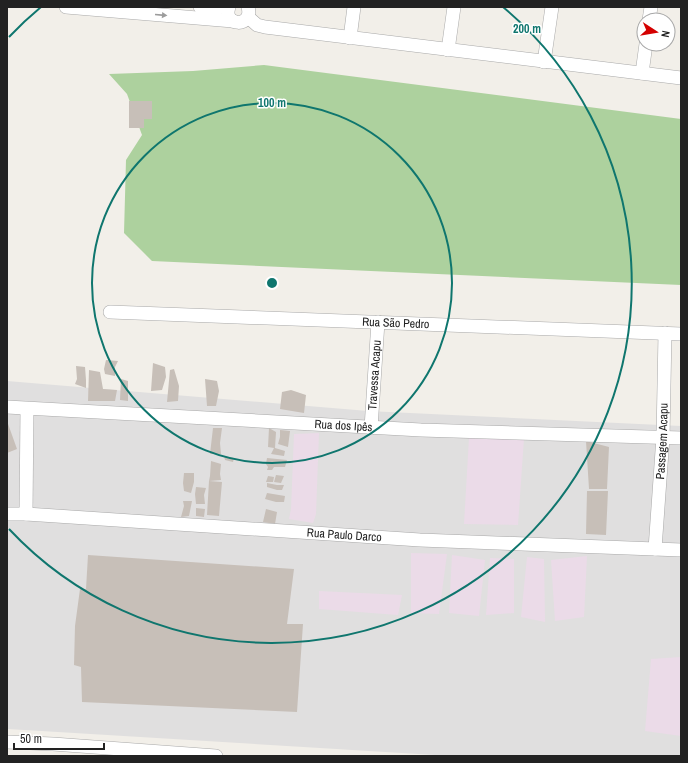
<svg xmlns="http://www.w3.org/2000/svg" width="688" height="763" font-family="'Archivo Narrow',sans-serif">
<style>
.residential{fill:#e0dfdf}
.industrial{fill:#ebdbe8}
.forest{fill:#add19e}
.building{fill:#c7bfb8}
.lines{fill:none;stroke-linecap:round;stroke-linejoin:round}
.street-casing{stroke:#a9a9a9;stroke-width:14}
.street{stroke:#fff;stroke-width:13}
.oneway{fill:#9c9c9c}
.ring{fill:none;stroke:#0f766e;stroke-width:2}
.labels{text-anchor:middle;stroke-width:3;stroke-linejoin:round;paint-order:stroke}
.street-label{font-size:12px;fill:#222;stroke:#fff}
.centre{fill:#0f766e;stroke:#fff;stroke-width:2}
.ring-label{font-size:12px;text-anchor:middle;font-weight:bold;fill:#0f766e;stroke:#fff;stroke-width:3;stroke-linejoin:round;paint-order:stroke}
</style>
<rect width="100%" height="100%" fill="#f2efe9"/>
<!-- residential -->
<path class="residential" d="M7,381l361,30 313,15v330h-230l-443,-27 -1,-3z"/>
<!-- industrial -->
<path class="industrial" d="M319,433l-3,81 -3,9 -24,-4 2,-10 3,-75z
M469,438h55l-6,87 -54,-1z
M411,553l36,1 -8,60 -28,-1z
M452,555l33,5 -6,56 -30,-3z
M587,556l-3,61 -29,4 -4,-61z
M527,557l17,2 1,63 -24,-5z
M490,558l24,1v54l-28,2z
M319,591l83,4 -4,20 -79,-6z
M681,657v79l-36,-5 6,-72z"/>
<!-- forest -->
<path class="forest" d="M264,65l417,54v166l-529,-24 -28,-28 2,-73 16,-25 -15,-41 -18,-20 84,-3z"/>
<!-- building -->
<path class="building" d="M129,101h23v18h-8v9h-15z
M106,360l12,1 -3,6v9l-10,-2 -1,-5z
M153,363l12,4 1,10 -4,13 -11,1z
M76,366l9,1 1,13v8l-11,-4 2,-5z
M174,369l5,17 -1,15 -11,1 3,-32z
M89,370l11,2 3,17 14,1 -2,11h-27z
M121,379l7,2v20l-8,-1z
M205,379l12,2 2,10 -3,15h-9z
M291,390l15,5 -2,18 -24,-4 2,-17z
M7,421l10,28 -10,4z
M213,428h9l-2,15 1,11h-11z
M269,428l7,4 -1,16 10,3 -1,5 -13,-2 3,-6 -6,-1z
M280,430l10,1 -2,16 -10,-3 2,-7z
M586,441l23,6 -2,42h-18z
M224,456l10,2 -1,4 -8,-2z
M267,458l20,2 -2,7h-11l-2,3h-5l1,-3 -2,-3z
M211,461l10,3 -1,10 1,6 -12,1 1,-5z
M184,473h10v9l-3,11 -7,-2 -1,-8z
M276,475l8,1 -3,7 -7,-1z
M268,476l6,1 -1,5h-7z
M209,481l13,1 -3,34 -12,-1z
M267,483l10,2h7l-2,5h-5l-10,-3z
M196,487l10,1 -2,7 1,9h-9l-1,-10z
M587,491h21l-2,44 -20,-1z
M267,493l18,3 -1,6h-8l-11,-3z
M183,501h9l-3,15 -8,1 3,-11z
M196,508l9,1 -1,8 -8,-1z
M266,509l11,3 -2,12 -12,-2z
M88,555l206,14 -7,55h16l-6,88 -215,-10 -1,-35 -7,-2 1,-39 5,-37h6z"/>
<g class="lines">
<!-- street casing -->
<g class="street-casing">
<g id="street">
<path d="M66,7l167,14"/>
<path d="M200,7l16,1 8,-1"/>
<path d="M229,7c-7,20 25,21 19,0"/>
<path d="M248,17l9,8 8,2 416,51"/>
<path d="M649,20l2,-13"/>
<path d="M350,38l4,-31"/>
<path d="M448,50l6,-43"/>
<path d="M544,62l8,-55"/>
<path d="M642,73l4,-29"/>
<path id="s1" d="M110,312l571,22"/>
<path id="s2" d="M7,407l414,23 260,8"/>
<path id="s3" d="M371,428l7,-106"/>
<path id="s4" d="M7,514h19l394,26 261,10"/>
<path d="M26,514l1,-105"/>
<path id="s5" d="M655,549l8,-112 2,-104"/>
<path d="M7,742l46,2 163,12"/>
</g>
</g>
<!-- street -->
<use href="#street" class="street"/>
</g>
<!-- one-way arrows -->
<defs><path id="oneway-solid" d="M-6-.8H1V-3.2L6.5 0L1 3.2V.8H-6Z"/></defs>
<use class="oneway" href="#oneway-solid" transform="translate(161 15) rotate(5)"/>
<!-- distance rings -->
<g class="ring">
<circle cx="272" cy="283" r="180"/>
<path d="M9 37A360 360 0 0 1 41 7M503 7A360 360 0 1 1 9 529"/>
</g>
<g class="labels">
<!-- street labels -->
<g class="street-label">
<text dy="4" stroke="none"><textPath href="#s1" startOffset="286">Rua São Pedro</textPath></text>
<text dy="4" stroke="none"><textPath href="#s3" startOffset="53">Travessa Acapu</textPath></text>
<text dy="4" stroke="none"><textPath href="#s2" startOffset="337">Rua dos Ipês</textPath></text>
<text dy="4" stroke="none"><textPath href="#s5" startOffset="108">Passagem Acapu</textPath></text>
<text dy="4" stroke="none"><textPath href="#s4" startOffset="338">Rua Paulo Darco</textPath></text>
</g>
</g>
<circle cx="272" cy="283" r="6" class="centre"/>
<g class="ring-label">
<text x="527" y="33">200 m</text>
<text x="272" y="107">100 m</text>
</g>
<!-- border -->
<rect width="688" height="763" fill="none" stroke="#222222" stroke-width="16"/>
<!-- north arrow -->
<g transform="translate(656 32) rotate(102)"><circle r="19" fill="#ffffff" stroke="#a7a7a7"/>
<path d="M0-3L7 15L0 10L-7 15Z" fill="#d40000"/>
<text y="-6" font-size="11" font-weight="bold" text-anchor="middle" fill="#222222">N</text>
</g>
<!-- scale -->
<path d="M14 743v6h90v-6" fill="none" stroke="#222222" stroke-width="2"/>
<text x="20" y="743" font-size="12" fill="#222222" stroke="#ffffff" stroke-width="3" paint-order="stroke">50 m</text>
</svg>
